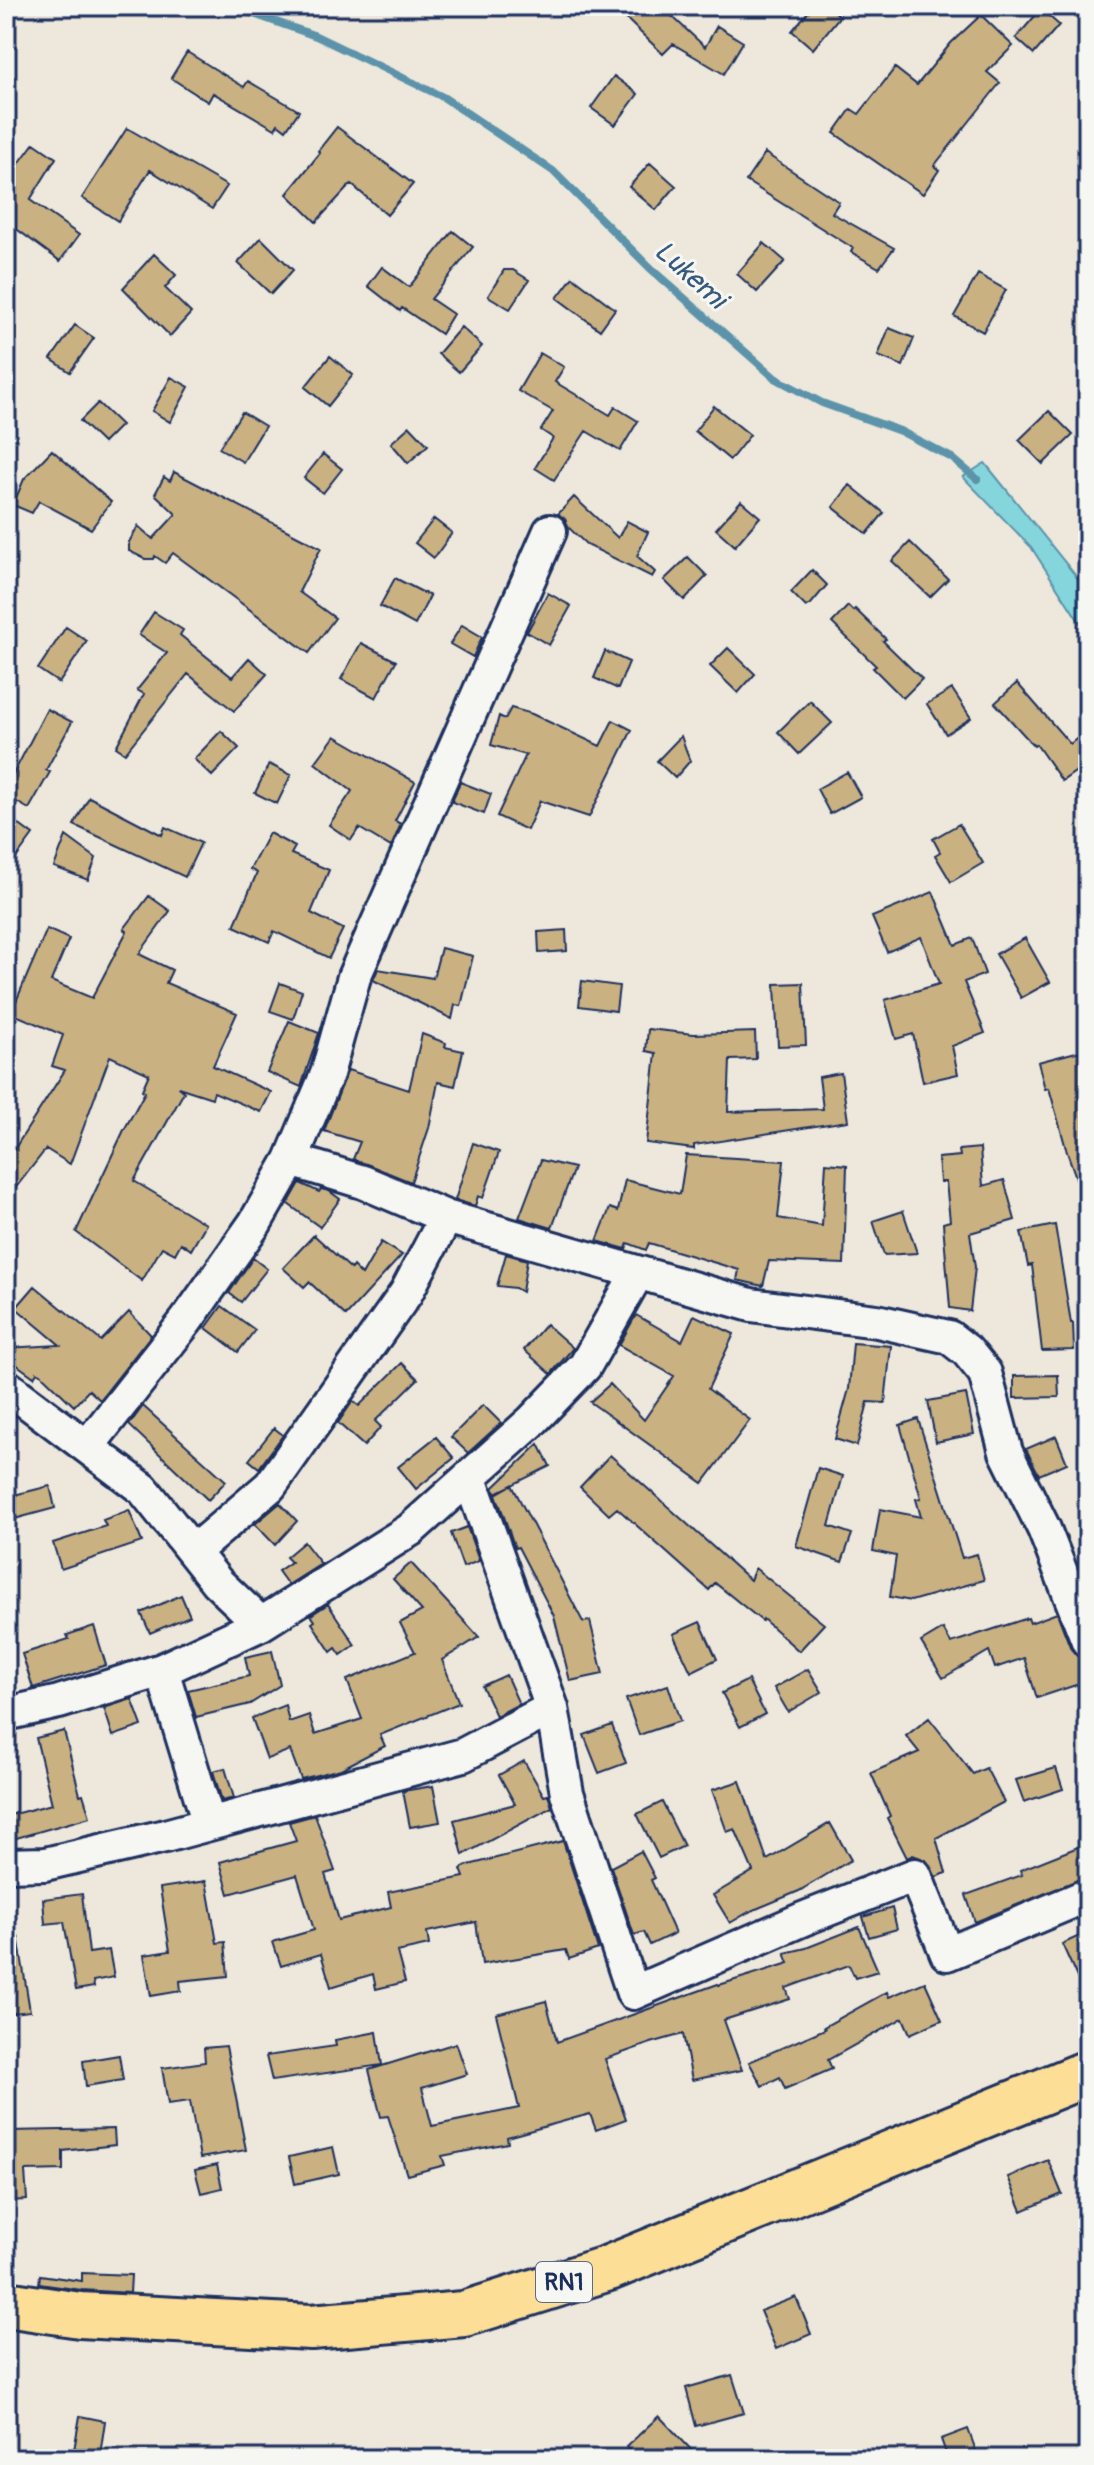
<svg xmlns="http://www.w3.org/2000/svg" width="1094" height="2465" font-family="Pangolin,sans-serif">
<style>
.water{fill:#85d6dc;stroke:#5b93aa;stroke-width:2}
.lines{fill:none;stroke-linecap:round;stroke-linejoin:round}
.stream{stroke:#5b93aa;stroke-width:8}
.building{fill:#cab181;stroke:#1b2f5e;stroke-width:2}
.street-casing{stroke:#1b2f5e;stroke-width:38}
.highway-casing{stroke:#1b2f5e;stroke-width:50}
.street{stroke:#f6f6f2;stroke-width:32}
.highway{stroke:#fdde96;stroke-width:44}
.labels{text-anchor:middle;stroke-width:6;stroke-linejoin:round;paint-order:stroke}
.shield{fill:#f6f6f2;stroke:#5d6b8a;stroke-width:2}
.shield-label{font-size:24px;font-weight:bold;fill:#1b2f5e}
.water-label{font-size:28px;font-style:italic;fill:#36597e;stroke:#f6f6f2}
</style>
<rect width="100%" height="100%" fill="#ede8db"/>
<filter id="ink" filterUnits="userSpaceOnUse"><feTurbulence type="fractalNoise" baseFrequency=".0125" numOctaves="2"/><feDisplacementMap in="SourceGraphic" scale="16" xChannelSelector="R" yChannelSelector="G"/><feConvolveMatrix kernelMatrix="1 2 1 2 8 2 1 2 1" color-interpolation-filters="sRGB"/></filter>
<g filter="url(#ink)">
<!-- water -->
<path class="water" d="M985,463l103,128v44l-57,-88 -68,-70z"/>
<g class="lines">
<!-- stream -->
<path class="stream" d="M231,6l85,30 127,61 110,74 97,97 125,110 47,25 78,28 52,27 25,21"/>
</g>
<!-- building -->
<path class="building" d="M613,6h48l44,41 12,-21 26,16 -19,32 -51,-30 -10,10z
M813,6h15l12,10 -27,33 -21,-18z
M1041,9l18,16 -25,29 -18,-16z
M981,15l32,31 -26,26 13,11 -66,83 5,4 -16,24 -89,-61 17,-24 8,5 36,-46 22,17 34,-42z
M187,52l57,35 4,-6 51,30 -13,19 -8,-6 -3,5 -62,-36 -5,9 -37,-24z
M614,76l24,18 -23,31 -24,-17z
M337,127l76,57 -26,31 -36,-31 -35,38 -29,-28 33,-41 -2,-2z
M127,128l100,58 -15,23 -62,-39 -32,51 -36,-23z
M34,143l22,15 -26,42 49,35 -19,26 -49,-36 -5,7v-51z
M765,153l74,49 -7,11 62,35 -15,20 -28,-16 2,-4 -107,-67z
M650,163l26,23 -20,24 -27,-23z
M453,231l20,16 -42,52 22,15 -12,20 -39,-26 -2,3 -32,-25 14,-19 27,20z
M261,238l32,32 -22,24 -33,-31z
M764,243l21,18 -28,31 -20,-18z
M154,254l22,21 -11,13 26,25 -21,23 -47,-48z
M504,270h9l16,10 -19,29 -22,-13z
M978,274l28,16 -23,42 -29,-16z
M573,277l42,32 -15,21 -43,-32z
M75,325l19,13 -24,34 -19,-13z
M461,327l21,19 -23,26 -21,-18z
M889,328l25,10 -11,28 -25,-10z
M540,353l24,14 -9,15 55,33 5,-8 23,14 -18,30 -34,-20 -32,49 -19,-12 18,-30 -12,-8 12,-19 -35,-20z
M330,356l23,19 -25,31 -23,-19z
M171,377l18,10 -19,35 -18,-11z
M98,403l23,22 -18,18 -23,-22z
M714,406l36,29 -20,25 -35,-29z
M1049,411l24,24 -30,29 -24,-24z
M242,412l23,14 -22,36 -24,-14z
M410,426l18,19 -20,18 -17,-20z
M52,450l59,52 -20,27 -52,-28 -7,12 -19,-8 11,-26z
M323,454l19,15 -19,24 -19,-15z
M174,472l147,76 -22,44 36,26 -26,35 -136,-100 -8,10 -10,-7 -1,3h-9l-16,-8v-9l9,-16 15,13 23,-25 -21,-20 9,-17 6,4z
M850,485l34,28 -17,21 -34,-27z
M574,497l44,41 9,-17 21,11 -11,24 18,16 -3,5 -65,-32 -18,-17 -4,-9 -7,-5z
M741,501l19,16 -25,29 -19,-17z
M434,519l18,14 -18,25 -19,-15z
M910,542l38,37 -18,18 -38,-36z
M688,557l19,19 -23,24 -20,-20z
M812,570l15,15 -16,19 -5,3 -15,-15z
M395,578l35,18 -15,29 -35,-19z
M548,593l23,13 -22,39 -22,-13z
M848,606l5,5 2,-2 31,30 -3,2 39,38 -19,19 -30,-30 3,-2 -44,-43z
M154,612l29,18 -3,5 52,42 17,-19 18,16 -33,37 -46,-37 -63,79 -9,-6 28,-53 -7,-4 30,-37 -28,-18z
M462,625l20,12 -9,20 -23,-13z
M66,627l21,14 -28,42 -21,-14z
M361,643l35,18 -20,37 -35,-19z
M728,648l27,26 -17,19 -28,-27z
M605,651l24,11 -11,27 -24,-11z
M1017,683l53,61 18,-14v33l-26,18 -26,-37 -2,2 -39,-43z
M952,689l19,29 -25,16 -19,-30z
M810,701l22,22 -33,31 -21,-22z
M511,708l21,6 68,32 13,-26 19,10 -43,87 -49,-16 -13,29 -30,-14 29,-61 -35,-10 8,-29 6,3z
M47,709l25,13 -26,48 4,2 -21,37 -23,-13v-8z
M221,731l18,17 -27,28 -18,-17z
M335,736l80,46 -20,39 6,3 -10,23 -32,-19 -8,12 -22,-15 23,-34 -37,-28z
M681,736l9,25 -15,17 -18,-17z
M269,764l22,11 -14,29 -22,-11z
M847,772l14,25 -31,17 -13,-25z
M460,782l31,12 -7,20 -32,-12z
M89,797l73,38 3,-8 36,16 -16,34 -111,-52z
M6,815l27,20 -27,37z
M959,824l24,39 -32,19 -16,-27 5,-3 -7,-13z
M269,833l26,14 -4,7 38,16 -18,43 32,16 -14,29 -55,-27 -5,11 -35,-16 23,-53 -7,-4z
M66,836l30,22 -8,22 -34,-13z
M933,892l22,53 17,-7 13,36 -21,8 21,51 -33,13 6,28 -35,8 -10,-48 -17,5 -11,-39 54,-16 -18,-47 -34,15 -15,-35z
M149,896l21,15 -31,43 33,16 -6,13 71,30 -24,53 58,26 -10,20 -47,-20 -2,6 -34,-11 6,5 -50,89 72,43 -15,26 -10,-7 -6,11 -13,-7 -20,34 -66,-49 48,-102 21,-38 -3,-2 7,-16 -39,-18 -40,108 -24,-15 -40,51v-38l59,-92 -13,-4 11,-31 -52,-22 36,-84 22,10 -18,42 41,17 35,-67 -3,-2z
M566,930l1,21 -28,2 -1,-21z
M1025,938l25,44 -29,16 -25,-44z
M441,948l32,8 -12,50 -6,-1 -3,14 -79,-39 5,-11 55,9z
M582,981l37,5 -3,25 -37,-5z
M280,983l22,8 -9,28 -23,-8z
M803,983l3,62 -28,1 -3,-62z
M289,1021l30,12 -18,54 -34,-15z
M648,1029l46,5 61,-2 1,27 -26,1 -2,52 95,-3 -4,-32 22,-4 7,48 -154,24v4l-48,-6 10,-90 -10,-2z
M422,1034l24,9 -1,4 18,4 -8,35 -17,-4 -9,46 -18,54 -58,-23 7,-17 -36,-11 24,-61 61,20z
M1080,1051l8,30v121l-3,1 -18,-51 -18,-64 -4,1 -7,-27z
M473,1143l26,9 -16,46 -5,-2 -3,10 -20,-6z
M980,1148l3,38 21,-6 11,40 -45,13 5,34 -5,44 -20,-3 -7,-85 7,-2 -4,-39h-6l-2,-24 22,-2 -1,-6z
M686,1155l98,6 -6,57 44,8 4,-63 21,2 -3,99 -75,-3 -6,25 -26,-6 2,-10 -90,-27 -3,7 -18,-7 -2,6 -29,-8 13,-33 8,3 7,-31 55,14z
M541,1160l33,8 -22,60 -33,-10z
M300,1183l19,9 2,-3 8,2 11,8 -20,28 -32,-23z
M903,1211l14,42 -33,2 -11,-34z
M1055,1225l16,98h2l1,27 -32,1 -10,-86 -4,1 -7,-34z
M314,1235l37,34 2,-3 9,9 19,-33 21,13 -56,61 -37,-34 -5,5 -21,-19z
M506,1254l21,6 -5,32 -7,-4 -18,-2z
M253,1258l14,11 -26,33 -12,-9z
M35,1286l66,55 28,-29 22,23 -51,65 -11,-10 -15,16 -33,-32 -4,-2 -3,5 -28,-20v-9l54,-3 -44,-37z
M222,1306l33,24 -17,22 -32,-24z
M636,1315l46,26 12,-26 40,19 -26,55 42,31 -47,63 -113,-81 20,-18 34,36 30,-44 -55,-31z
M546,1324l27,24 -22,26 -27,-24z
M853,1343l38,3 -6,57 -17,-1 -11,44 -22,-7 14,-50z
M402,1363l16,16 -43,42 6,6 -17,19 -26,-23 15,-22 6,5z
M1058,1375l1,22 -45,1v-22z
M966,1394l8,40 -38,8 -8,-41z
M483,1405l18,18 -33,30 -17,-16z
M143,1406l83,75 -18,19 -79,-75z
M918,1419l44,139 15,-4 7,26 -73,21 -21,-4 6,-41 -23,-5 7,-42 41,8 -5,-18 5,-1 -21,-73z
M274,1428l9,7 -24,33 -10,-8z
M1056,1436l11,27 -28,12 -13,-26z
M436,1437l18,21 -38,31 -18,-22z
M539,1444l11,22 -54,27 -3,-5z
M610,1455l140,125 5,-12 69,56 -25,27 -36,-32 -1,2 -47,-38 -6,7 -92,-82 -8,7 -29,-28z
M818,1468l25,8 -14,50 23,8 -10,28 -46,-16z
M512,1485l71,137 7,-1 13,53 -33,7 -16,-65 -36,-69 -3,1 -19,-54z
M50,1486l5,22 -44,12 -5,-23z
M280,1503l17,18 -22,24 -20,-21z
M129,1510l13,32 -81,27 -8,-26 53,-17 -3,-6z
M467,1527l12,34 -16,6 -12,-34z
M304,1542l17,22 -33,21 -10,-14 13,-9 -5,-5z
M411,1563l68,74 -37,23 17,43 -79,32 5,11 -44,23 -40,10 -11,-29 -23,9 -15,-41 33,-13 4,17 20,-7 6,19 47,-15 -15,-39 68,-28 -15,-29 22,-12 -29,-32z
M181,1595l9,21 -40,17 -9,-20z
M328,1604l27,41 -14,10 -5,-7 -5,4 -19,-29 3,-2 -4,-6z
M1057,1613l14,36 6,7 11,4v21l-51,17 -13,-40 -29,10 -6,-17 -46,27 -22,-36 22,-13 8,14 77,-25 2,5z
M700,1622l17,37 -26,13 -18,-38z
M94,1626l12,39 -73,23 -11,-34 47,-15 -2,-4z
M272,1651l8,34 -30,19 -54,13 -8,-27 61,-14 -4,-19z
M808,1669l14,23 -34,20 -14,-24z
M506,1675l13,29 -23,12 -14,-30z
M748,1680l17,34 -25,13 -18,-34z
M668,1685l12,36 -41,14 -13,-36z
M132,1699l10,27 -29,10 -9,-28z
M929,1718l44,56 13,-6 18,34 -68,36 10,35 -10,4 -10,-17 -13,-5 -6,3 -20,-40 3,-2 -19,-43 48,-21 -13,-16z
M612,1725l14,38 -27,10 -15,-38z
M64,1731l16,64 3,-1 7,23 -84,24v-25l46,-12 -16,-66z
M524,1761l20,35 4,-1 4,12 -89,48 -9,-35 61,-16 -16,-29z
M225,1768l9,30 -12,3 -9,-30z
M1056,1768l7,21 -39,13 -8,-22z
M740,1781l27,79 63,-37 21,37 -52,31 -50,21 -19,11 -17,-28 40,-24 -18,-42 -8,3 -15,-42z
M433,1786l7,36 -30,5 -7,-36z
M662,1802l22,44 -25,12 -22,-44z
M315,1815l20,56 -10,3 14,46 52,-13 -3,-15 76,-15 -3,-8 4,-3 98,-25 35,108 -29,10 -3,-9 -84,14 -6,-42 -49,10 2,13 -32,7 8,30 -29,7 -3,-15 -42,13 -10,-33 -40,12 -8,-24 41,-12 -17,-55 -68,19 -9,-32 76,-21 -7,-19z
M1088,1843v33l-113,46 -9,-27 56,-20 -2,-5z
M641,1851l14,27 -4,2 24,53 -25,12 -6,-13 -10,3 -23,-68z
M206,1881l11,62 8,-1 3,34 -48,5 1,10 -30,5 -7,-41 26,-4 -10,-63z
M82,1894l7,59 20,-3 5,27 -21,4 1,6 -18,3 -12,-68 -19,2 -2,-25z
M892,1908l5,21 -28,8 -6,-20z
M859,1927l19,44 -23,7 -6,-13 -63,23 4,11 -66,21 18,50 -50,10 -9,-46 -32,9 -46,16 21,60 -30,11 -6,-16 -83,23 1,6 -66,13 3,9 -38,10 -19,-59 -7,1 -12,-47 87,-27 11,31 -45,14 10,38 87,-18 -23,-94 50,-13 11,41 161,-58 1,1 70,-22 -4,-10 21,-5z
M1088,1932v70l-26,-58z
M18,1936l12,75 -24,3v-77z
M925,1982l17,38 -32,14 -7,-16 -75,42 4,9 -47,20 -5,-12 -18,9 -13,-24 76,-33 -1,-2 63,-35 2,5z
M377,2032l5,33 -110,16 -6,-25 70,-10 -1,-6z
M226,2046l20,104 -46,8 -10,-57 -22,3 -6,-36 43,-6 -1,-14z
M119,2055l4,25 -37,6 -3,-25z
M114,2129l1,16 -52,6v19l-38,1 2,29 -21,1 2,-70z
M333,2147l6,27 -44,10 -6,-27z
M1048,2160l14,34 -40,17 -14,-34z
M217,2165l5,23 -21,5 -6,-23z
M82,2273l49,2 -1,18 -48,-3 -43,-6 1,-9 42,6z
M796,2297l15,37 -35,15 -16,-38z
M732,2375l12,38 -48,13 -10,-38z
M80,2416l25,5 -5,34 -26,-5z
M659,2416l41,43h-62l-12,-12z
M968,2429l11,30h-31l-7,-20z"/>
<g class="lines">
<!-- street casing -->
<g class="street-casing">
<path id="street" d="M291,1160l72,22 83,35 305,88 126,16 72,16 18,14 18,22 21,79 38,77 44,112
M6,1386l137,103 74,93 44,42
M87,1447l99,-126 69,-98 36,-63 36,-86 27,-97 196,-446
M470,1479l82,229 15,85 66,200 170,-74 112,-44 32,79 141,-59
M194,1551l76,-65 136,-193 40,-76
M162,1670l47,154
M6,1714l53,-12 103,-32 99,-46 149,-94 121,-108 54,-56 52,-92
M6,1865l39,-1 120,-28 298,-81 89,-47"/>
</g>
<!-- highway casing -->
<g class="highway-casing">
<path id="highway" d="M6,2304l74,11 231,12 153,-13 145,-46 479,-195"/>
</g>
<!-- street -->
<use href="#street" class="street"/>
<!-- highway -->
<use href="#highway" class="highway"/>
</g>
</g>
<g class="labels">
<!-- shield labels -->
<rect class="shield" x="536" y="2262" width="56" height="40" rx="6"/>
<g class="shield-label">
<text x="564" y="2290">RN1</text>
</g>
<!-- water labels -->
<g class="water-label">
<text transform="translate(691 274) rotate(42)" y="10">Lukemi</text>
</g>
</g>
<!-- margin -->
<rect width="1094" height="2465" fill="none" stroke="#f6f6f2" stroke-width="32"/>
<rect x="16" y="16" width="1062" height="2433" fill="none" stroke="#1b2f5e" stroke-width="3" filter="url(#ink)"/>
</svg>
